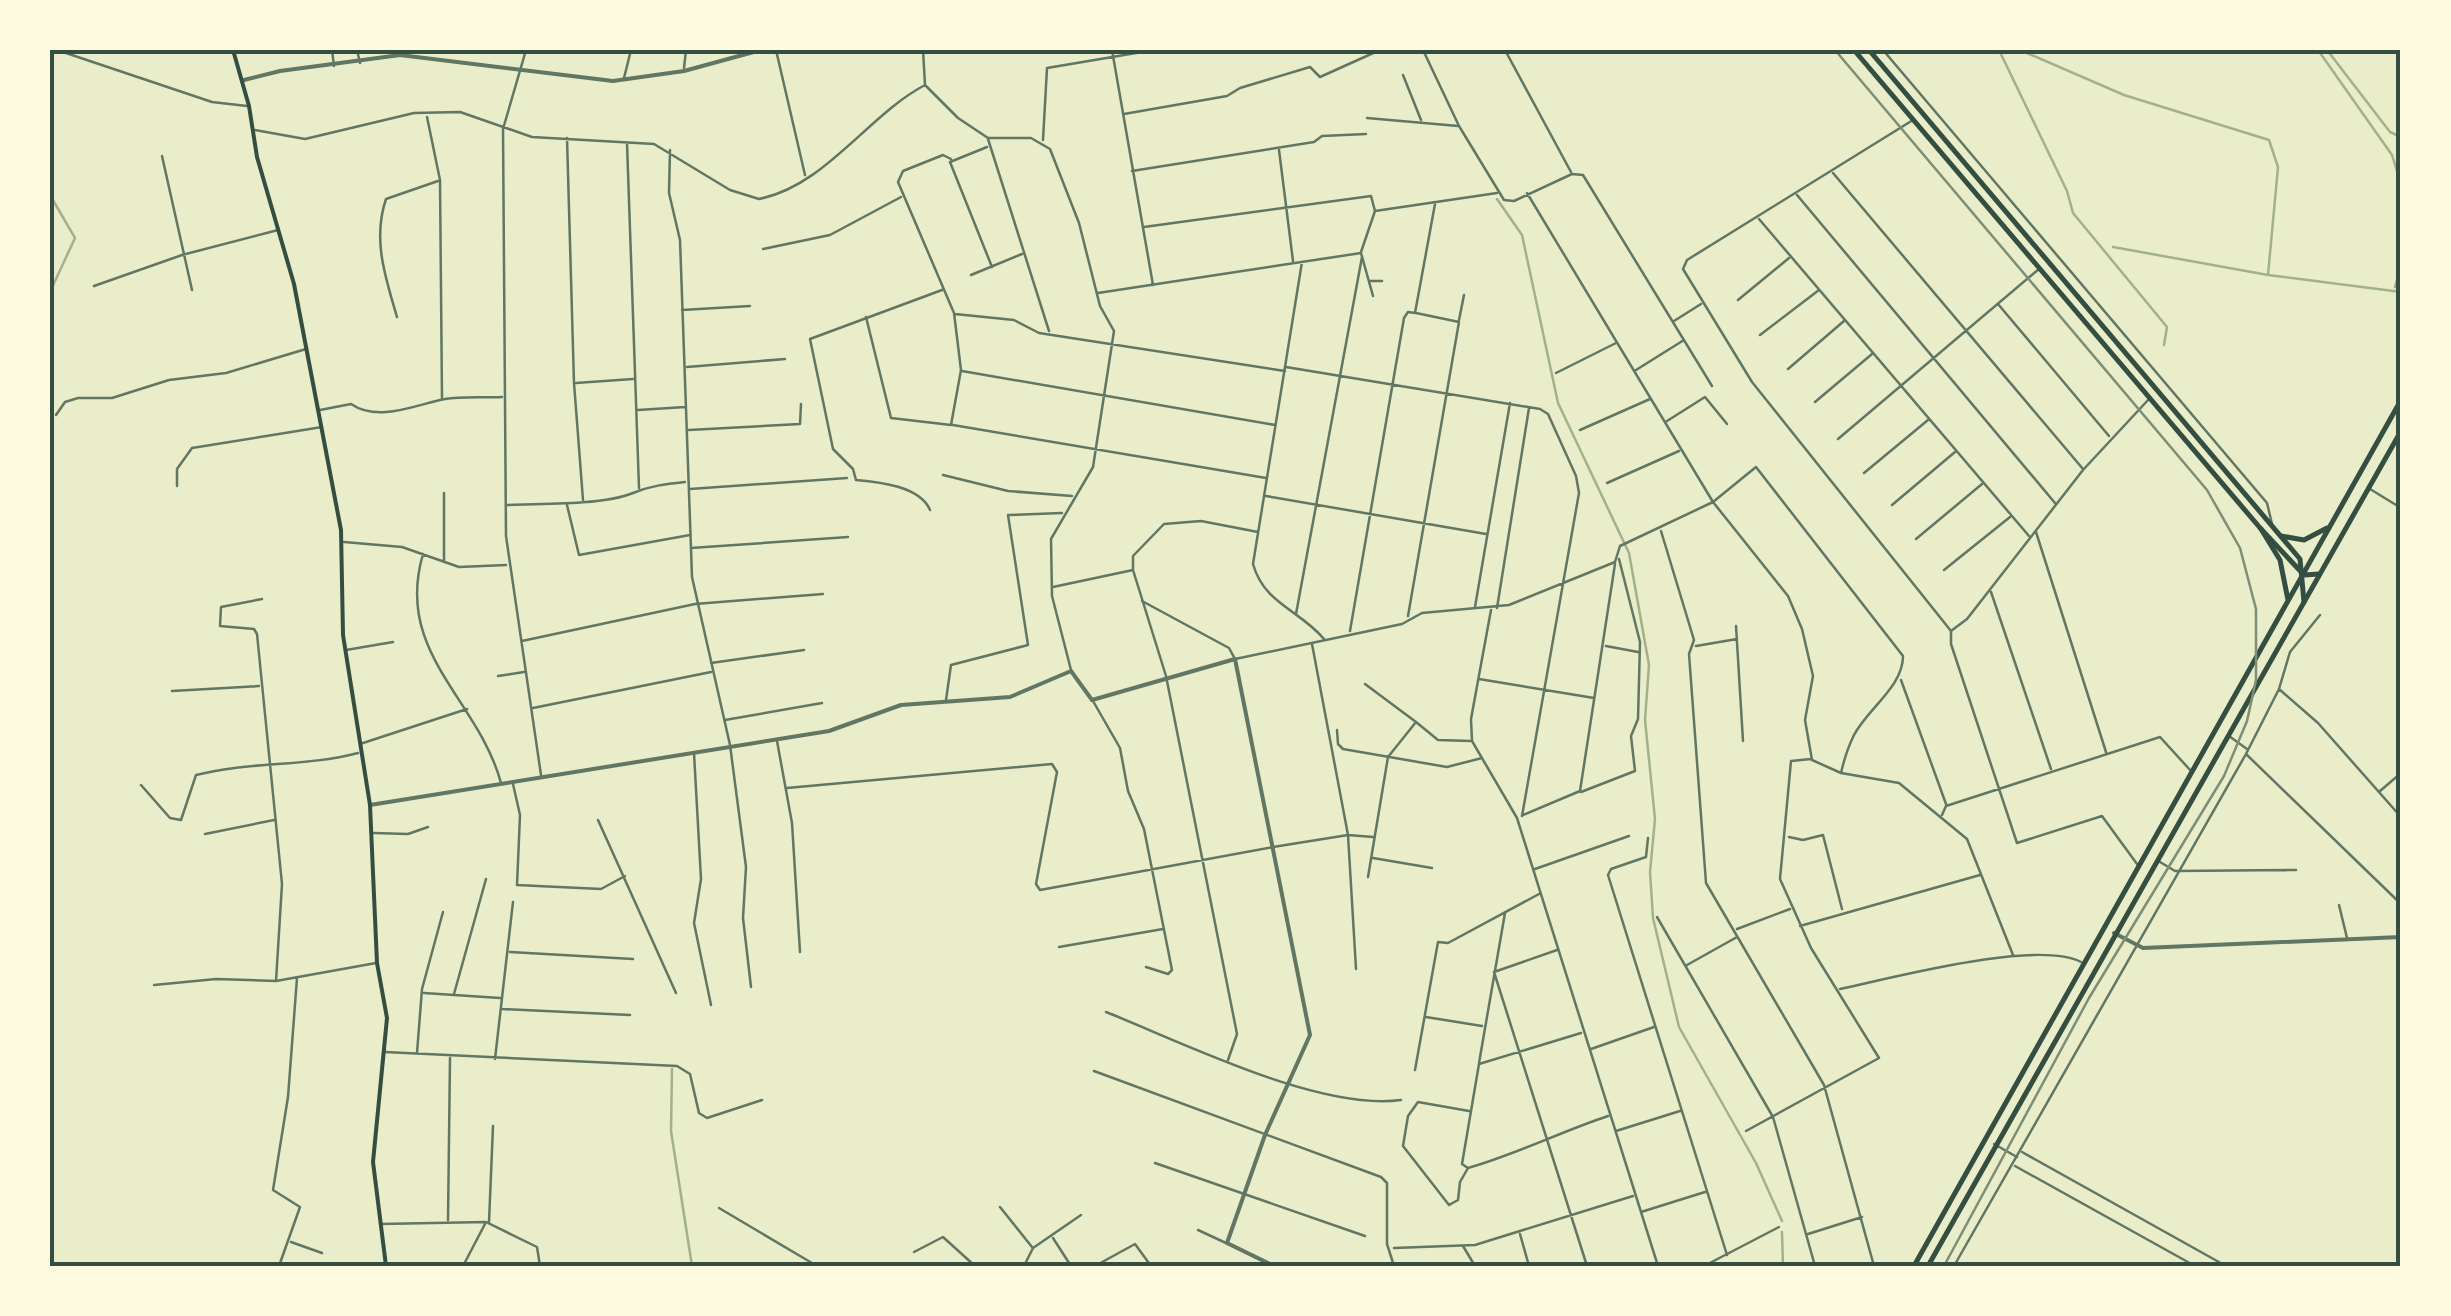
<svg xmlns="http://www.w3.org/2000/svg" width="2451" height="1316" font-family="'Noto Sans',sans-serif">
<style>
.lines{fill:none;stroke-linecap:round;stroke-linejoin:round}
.stream{stroke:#a3b18a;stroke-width:2.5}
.minor{stroke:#617663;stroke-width:2.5}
.tertiary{stroke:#617663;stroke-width:4}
.secondary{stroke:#344e41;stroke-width:4}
.primary{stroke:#344e41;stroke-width:5}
.trunk{stroke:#344e41;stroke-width:5}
.rail{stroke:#7c8e77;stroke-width:2.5}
.neatline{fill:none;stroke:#344e41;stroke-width:4}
</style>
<rect width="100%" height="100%" fill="#e9edc9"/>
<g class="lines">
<!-- stream -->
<path class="stream" d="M1999,50l68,141 6,22 94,114 -3,18
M2020,50l104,45 145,45 9,27 -10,108
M2318,50l74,105 9,29
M2327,50l63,82 11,5
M50,195l25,43 -25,54
M1497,199l25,36 36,168 71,150 20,112 -4,55 10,99 -5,53 3,46 26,109 77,136 26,58
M2113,247l155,28 133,17
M2395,287l6,-23
M672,1069l-1,62 21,135
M1782,1232l1,34"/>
<!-- minor -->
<path class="minor" d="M57,50l155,52 35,4
M332,50l2,16
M357,50l3,13
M526,50l-23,79 3,407 35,239
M776,50l29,125
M923,50l2,35 33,33 30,20h43l19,11 29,74 21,83 14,25 -21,136 -42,72 1,57 19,74
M1112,50l41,235
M1423,50l36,76 45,74 10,1 58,-27 11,1 129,211
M1505,50l66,122
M1883,50l384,453 5,21
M684,68l2,-18
M1403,75l18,45
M624,78l7,-28
M1124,114l103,-18 13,-8 70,-21 10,10 60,-27
M427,117l13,63 2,219
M1367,118l91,8
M1913,120l-226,140 -4,9 69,113 199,249
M255,130l50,9 109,-26 46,-1 72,25 122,7 76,46 29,9c66,-13 109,-84 166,-114
M567,138l7,245 9,117
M988,139l61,192
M1043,140l4,-72 107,-18
M627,143l12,345
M987,147l-37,15 42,105
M670,150l-1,43 11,47 12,337 38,168 16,122 -3,51 8,69
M1279,150l14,111
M162,156l30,134
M1132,171l182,-29 8,-6 44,-2
M1833,173l250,296
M1527,193l186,309 75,94 14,33 11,47 -8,44 7,40 29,13 58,10 68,56 46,116
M1797,195l258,308
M1759,219l270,317
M1144,227l227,-31 4,15
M763,249l67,-14 71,-38
M1361,252l14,-41 122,-18
M1302,262l-49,302c11,40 47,46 71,75
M971,275l51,-21
M1369,281h13
M94,286l88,-31 96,-25
M1098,293l263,-40 12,43
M1738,300l51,-42
M1998,304l111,132
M682,310l68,-4
M955,314l59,6 25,13 246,38
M397,317c-11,-38 -25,-77 -11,-118l52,-18
M866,317l25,101 60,7 10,-55 -7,-57 -56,-131 5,-11 40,-16 8,4
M1459,320l5,-25
M1674,321l27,-17
M1760,335l59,-45
M687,367l98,-8
M1286,367l254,42 8,5 28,62 3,17 -57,323
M1788,369l56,-48
M1636,370l48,-30
M962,371l313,54
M1556,373l60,-30
M576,383l57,-4
M1815,402l57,-48
M320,410l31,-6c28,19 66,0 94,-5 18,-3 39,-1 57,-2
M638,410l47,-3
M56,415l9,-13 13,-4h34l57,-18 57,-7 80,-24
M1667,421l38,-24 22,27
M953,425l313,53
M689,430l111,-6 1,-20
M1580,430l70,-31
M1838,439l201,-170
M1864,473l64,-53
M943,475l65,16 64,5
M1607,483l72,-32
M177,486v-17l15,-21 130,-21
M690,489l157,-11
M2370,489l31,19
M1266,496l220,38
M507,505c31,-1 98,0 126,-12 17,-7 32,-9 52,-11
M567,505l12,50 111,-20
M1892,505l63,-53
M930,510c-10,-24 -51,-28 -74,-30l-3,-11 -20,-20 -23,-110 132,-49
M1661,531l33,109 -5,14 17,229 118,202 50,181
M2036,532l70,220
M1916,539l66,-55
M344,542l58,5 57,20 47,-2
M691,548l157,-11
M423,554c-29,99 55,144 78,229
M444,562v-69
M1944,570l66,-53
M1053,587l80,-17
M1991,592l60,177
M262,599l-41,8 -1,19 34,3 3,5 25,250 -6,97
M1142,601l87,47 6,11 167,-35 20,-11 87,-8 106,-43 5,-16 93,-44 43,-35 147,189c0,31 -35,52 -49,79 -6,12 -10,25 -13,38
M1475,607l35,-204
M1497,608l32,-200
M1491,610l-20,109 1,22 45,77 141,448
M1296,614l66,-357
M1408,616l51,-294 -43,-9
M1736,626l7,115
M1350,631l54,-313 4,-6 7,1 20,-109
M522,641l173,-37 128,-10
M1312,644l36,191 8,134
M1606,646l32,6
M1696,646l41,-7
M346,650l47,-8
M711,663l93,-13
M498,676l26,-4
M1479,679l115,19
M1901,680l45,124
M1365,684l51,38 -28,35 -20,120
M2279,689l39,34 83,94
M172,691l87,-5
M946,700l5,-35 77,-20 -20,-130 54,-2
M1093,701l27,47 8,43 16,38 28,141 -4,4 -22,-7
M533,708l178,-36
M725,720l97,-17
M1416,722l22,18 33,1
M1337,730l1,14 5,5 104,18 35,-9
M2229,736l18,13
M777,741l15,82 8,129
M360,744l107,-35
M694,753l7,126 -7,44 17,82
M2247,755l154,149
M513,784l7,31 -3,70 84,4 24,-13
M141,785l29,33 11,2 15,-45c54,-14 109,-8 162,-22
M787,788l265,-24 5,8 -21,112 4,6 233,-43 75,-12 25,2
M2380,791l21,-18
M1581,792l54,-21 -4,-35 7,-17 2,-77 -21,-83
M1523,815l57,-24 35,-227
M1942,815l4,-9 214,-69 31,34
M598,820l78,173
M374,833l34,1 20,-7
M205,834l69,-14
M1789,837l14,3 20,-5 19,74
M1648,838l-2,19 -35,12 -3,6 119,380
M1373,858l59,10
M2160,862l15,9 121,-1
M2137,864l-35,-48 -85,27 -66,-199v-13l16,-12 116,-149 66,-71
M1535,869l94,-33
M2339,905l8,33
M1657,917l116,200 42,149
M1800,926l180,-51
M1737,929l53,-20
M1059,947l104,-18
M1557,950l-63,22 93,294
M510,952l123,7
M1687,965l50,-28
M154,985l62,-6 60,2 100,-18
M1840,989c52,-11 197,-50 241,-27
M424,993l76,5
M454,994l32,-115
M502,1009l128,6
M1106,1012c78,31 213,99 295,88
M1426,1017l56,9
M1581,1033l-102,31 -17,100 6,4c49,-14 92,-36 140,-52
M1591,1049l63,-22
M385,1052l292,14 13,8 9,39 8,5 55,-18
M417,1053l5,-64 21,-77
M495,1059l18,-157
M1228,1060l9,-26 -71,-358 -33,-106v-14l31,-32 37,-3 57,11
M1479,1063l26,-150
M1415,1070l23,-128 10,1 91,-49
M1094,1071l287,106 6,6v61l7,22
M1616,1131l64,-20
M1746,1131l133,-73 -68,-110 -31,-69 11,-118 20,-2
M1994,1144l23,13
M2022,1152l204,114
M1155,1163l210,73
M2015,1166l180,100
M1468,1168l-8,14 -2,18 -9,5 -46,-59 5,-30 10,-14 51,9
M1000,1207l32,40
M719,1208l98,58
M1641,1212l64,-20
M448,1220l2,-162
M489,1222l4,-96
M380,1224l106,-2 51,25 3,19
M1198,1230l28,13
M1520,1234l9,32
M1808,1234l54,-17
M1053,1238l18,28
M291,1242l31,11
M1463,1246l12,20
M1394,1248l81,-3 158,-49
M914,1252l29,-15 32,29
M279,1266l21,-59 -27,-17 15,-93 9,-119
M463,1266l22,-42
M1024,1266l9,-18 48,-33
M1095,1266l40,-22 16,22
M1704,1266l75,-39
M1954,1266l292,-512 33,-65 11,-37 30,-37"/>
<!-- tertiary -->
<path class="tertiary" d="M244,80l36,-9 120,-16 213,26 71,-10 77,-21
M370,805l459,-74 72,-26 109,-8 61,-26 21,29 143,-41 75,376 -45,100 -38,108 47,23
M2114,933l29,15 258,-11"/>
<!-- secondary -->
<path class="secondary" d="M233,50l16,56 8,51 37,127 47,246 2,105 27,170 7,158 10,55 -14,144 13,104"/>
<!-- primary -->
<path class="primary" d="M1854,50l407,479 43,46 15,-1
M1869,50l431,509 4,43"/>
<!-- trunk -->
<path class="trunk" d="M2261,529l19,31 8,40
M2281,536l23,4 23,-12
M1914,1266l487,-866
M1928,1266l473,-835"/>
<!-- rail -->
<path class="rail" d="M1835,50l372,440 33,58 16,61v71l-9,41 -23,55 -135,222 -145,268"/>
</g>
<!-- border -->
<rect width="2451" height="1316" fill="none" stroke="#fefae0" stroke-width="105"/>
<rect x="52" y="52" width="2346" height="1212" class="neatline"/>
</svg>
